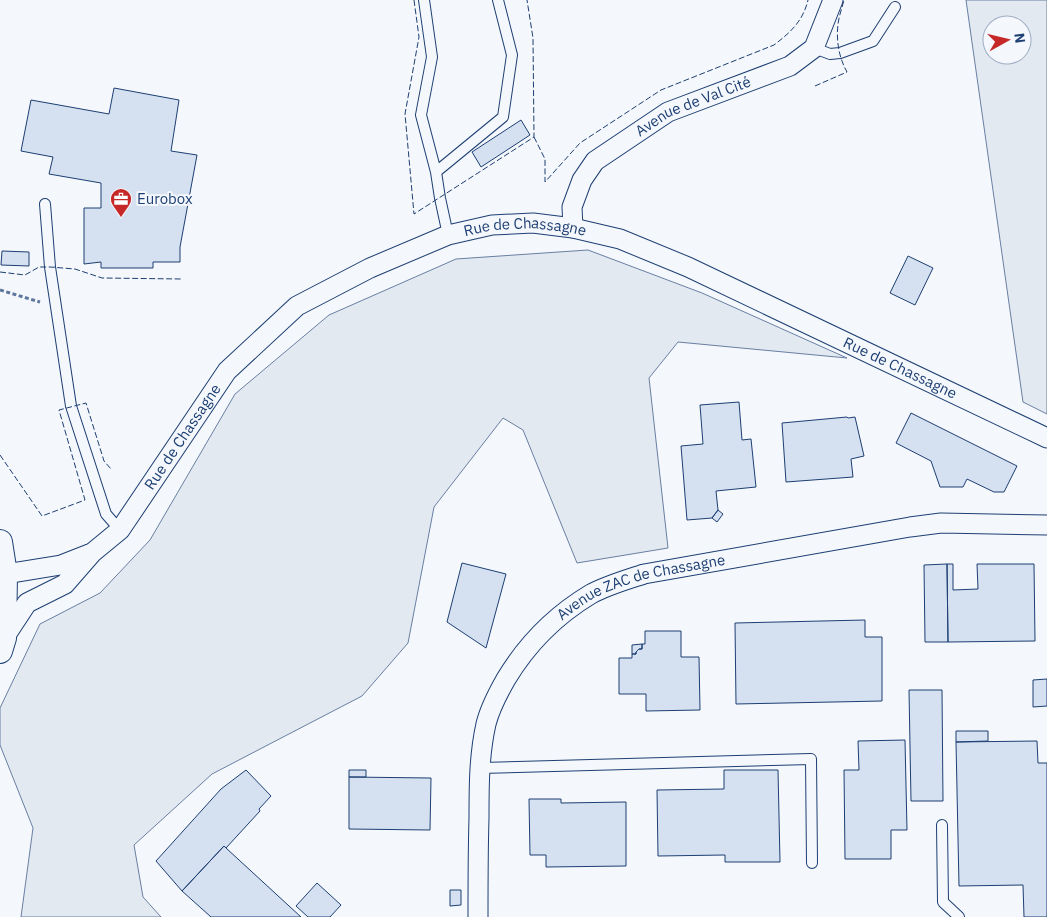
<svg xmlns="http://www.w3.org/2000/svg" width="1047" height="917" font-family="'IBM Plex Sans',sans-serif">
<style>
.green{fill:#e3e9f0;stroke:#687fa3;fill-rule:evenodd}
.building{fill:#d5e0f0;stroke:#1d3f73}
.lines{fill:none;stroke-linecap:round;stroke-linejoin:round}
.service-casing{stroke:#1d3f73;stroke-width:12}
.minor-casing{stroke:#1d3f73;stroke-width:21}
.tertiary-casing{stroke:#1d3f73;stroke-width:26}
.path{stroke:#5e769c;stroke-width:3;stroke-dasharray:4 2.5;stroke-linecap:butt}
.service{stroke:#f4f7fb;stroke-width:10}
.minor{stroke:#f4f7fb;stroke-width:19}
.tertiary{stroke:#f4f7fb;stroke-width:24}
.fence{stroke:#1d3f73;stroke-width:1;stroke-dasharray:6 2.5;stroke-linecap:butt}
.labels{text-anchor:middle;stroke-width:4;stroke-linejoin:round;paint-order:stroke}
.street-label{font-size:15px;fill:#1d3f73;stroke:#f4f7fb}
.poi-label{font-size:15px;fill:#1d3f73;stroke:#f4f7fb;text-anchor:start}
</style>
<rect width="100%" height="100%" fill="#f4f7fb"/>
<!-- green -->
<path class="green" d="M966,0h81v414l-24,-12zM992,25h30v30h-30z
M588,250l114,43 145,65 -169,-16 -29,36 19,170 -91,15 -54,-133 -20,-12 -69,89 -26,136 -46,53 -150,78 -78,71 9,52 18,20h-140l12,-89 -33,-83v-37l40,-84 60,-31 50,-53 85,-146 94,-79 127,-56z"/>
<!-- building -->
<path class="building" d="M114,88l65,12 -8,51 26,4 -17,92v15h-27v6h-52v-6l-17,2v-56h17v-25l-52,-9 4,-17 -32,-6 10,-51 78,14z
M521,120l9,15 -49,32 -9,-15z
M2,251l27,1v14l-28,-1z
M908,256l25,12 -18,37 -25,-12z
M739,402l3,38 9,-1 5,48 -40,4 2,19 -6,8 -25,2 -6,-74 22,-2 -3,-39z
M911,413l106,53 -13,26h-10l-27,-13 -4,8h-23l-9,-26 -35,-18z
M847,417l1,1 7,-1 9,39 -13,3 2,18 -67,5 -4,-59z
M718,510l5,4 -6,8 -5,-4z
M462,563l44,11 -20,74 -39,-26z
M947,564h6v26l25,-1 -1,-25h57l1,77 -87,1z
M947,564l1,78h-23l-1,-77z
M865,620v17h17v64l-146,3 -1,-81z
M645,631h36v26h18l1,53 -54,1v-17h-27v-36h13v-4h4v-2l3,-3h3v-5h3z
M642,644v5h-3l-3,3v2h-4v-9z
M1047,679v27l-14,1v-27z
M909,690h33l1,111h-32z
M956,731h32v10l-32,1z
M905,740l2,90h-16v29h-46l-1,-89h15l-1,-29z
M1037,741l1,22h9v154h-23l-1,-32 -64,1 -3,-144z
M246,770l25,26 -12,13 1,2 -34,37 -2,-2 -42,45 -26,-30 65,-72z
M349,770h17v7h-17z
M724,770h54l2,92h-55v-7l-67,1 -1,-66 67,-1z
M349,777l82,1 -1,52 -81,-1z
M529,799h32v4l65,-1v64l-80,1v-12h-16z
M224,846l2,2 75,69h-90l-29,-26z
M317,883l24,22 -11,12h-22l-12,-11z
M450,890h11v15l-11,1z"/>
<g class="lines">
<!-- service casing -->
<g class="service-casing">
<path id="service" d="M424,0l8,57 -11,58 15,57 4,26 8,37
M814,48l16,6 10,-1 33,-12 22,-34
M436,172l67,-55 9,-62 -14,-55
M45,204l5,63 21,139 35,108 14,16
M480,768l331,-9 1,104
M942,825l1,77 16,15"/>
</g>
<!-- minor casing -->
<g class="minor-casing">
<g id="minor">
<path id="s1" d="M573,228l-1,-21 10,-27 13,-19 73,-49 122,-46 24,-18 19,-48"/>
<path d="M0,575l61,-10 28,-11"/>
<path id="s2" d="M4,638l23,-35 38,-19 27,-31 28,-23 107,-159 70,-65 73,-38 78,-33 44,-10 41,-2 40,5 47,11 68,28 359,171"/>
<path id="s3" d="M478,917c0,-33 0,-66 1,-99 0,-31 0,-63 7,-94 4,-16 12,-31 20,-45 21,-35 50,-64 85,-85 17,-9 35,-14 53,-20l266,-47 31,-4 106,2"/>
</g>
</g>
<!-- tertiary casing -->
<g class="tertiary-casing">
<path id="tertiary" d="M0,542l5,32 -1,64 -4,13"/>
</g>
<!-- path -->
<path class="path" d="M0,290l40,12"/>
<!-- service -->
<use href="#service" class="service"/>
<!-- minor -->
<use href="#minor" class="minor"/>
<!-- tertiary -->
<use href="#tertiary" class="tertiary"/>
<!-- fence -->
<path class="fence" d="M414,0l5,37 -14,77 9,100 120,-77 -1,-99 -6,-38
M815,86l32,-14c-8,-14 -11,-31 -9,-48 1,-8 4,-16 6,-24
M534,137l11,22v23l35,-39 81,-53 113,-45c17,-13 29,-24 34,-45
M0,272l25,3 14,-8h11l25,2 27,9 79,1
M0,455l42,61 43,-16 -26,-90 27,-7 18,58 7,8"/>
</g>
<!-- icons -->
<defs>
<g id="office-pin" transform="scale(1.125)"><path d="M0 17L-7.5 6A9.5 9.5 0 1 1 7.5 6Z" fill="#c62828" stroke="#f4f7fb"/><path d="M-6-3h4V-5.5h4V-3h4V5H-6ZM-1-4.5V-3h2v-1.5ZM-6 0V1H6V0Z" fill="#fff"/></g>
</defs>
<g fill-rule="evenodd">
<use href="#office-pin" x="121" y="199"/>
</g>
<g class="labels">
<!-- street labels -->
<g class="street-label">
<text dy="5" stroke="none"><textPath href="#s1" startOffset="186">Avenue de Val Cité</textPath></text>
<text dy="5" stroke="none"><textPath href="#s2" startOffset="694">Rue de Chassagne</textPath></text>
<text dy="5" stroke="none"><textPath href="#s2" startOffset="1099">Rue de Chassagne</textPath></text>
<text dy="5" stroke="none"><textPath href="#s2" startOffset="274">Rue de Chassagne</textPath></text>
<text dy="5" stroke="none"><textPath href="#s3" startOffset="414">Avenue ZAC de Chassagne</textPath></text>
</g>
<!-- poi labels -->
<g class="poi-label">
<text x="137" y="204">Eurobox</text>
</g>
</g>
<!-- north arrow -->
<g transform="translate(1007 40) rotate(82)"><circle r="24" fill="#f4f7fb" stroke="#9eadc5"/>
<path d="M0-4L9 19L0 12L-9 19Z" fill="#c62828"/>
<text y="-8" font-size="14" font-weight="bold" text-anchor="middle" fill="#1d3f73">N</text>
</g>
</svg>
